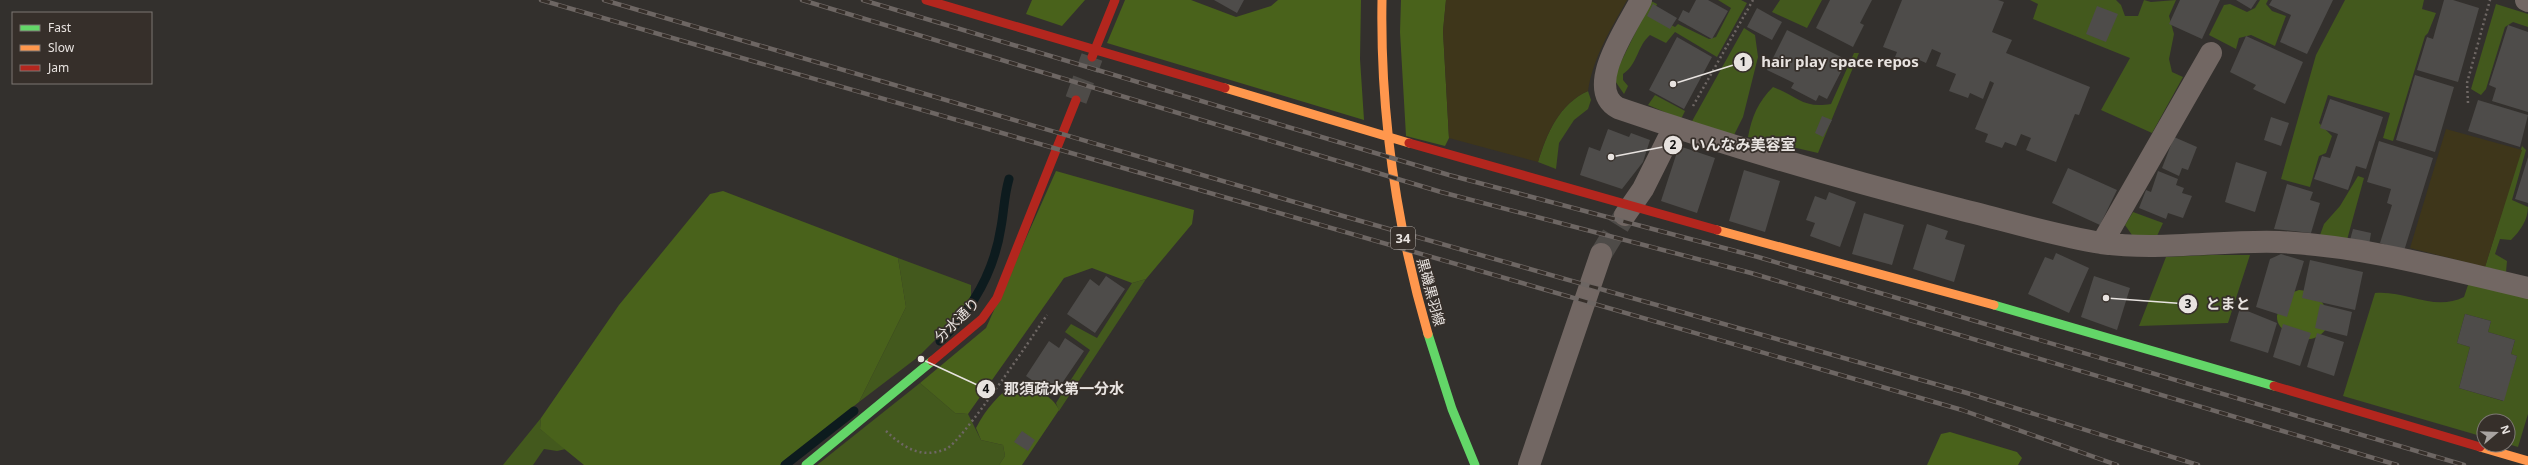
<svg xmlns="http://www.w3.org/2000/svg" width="2528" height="465" font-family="'Noto Sans','Noto Sans JP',sans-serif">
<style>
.green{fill:#43591d;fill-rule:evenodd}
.forest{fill:#49621b}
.sand{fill:#3e361a}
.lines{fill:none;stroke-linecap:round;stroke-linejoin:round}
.stream{stroke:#0d1b1e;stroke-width:9}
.building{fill:#4e4c4a}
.street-tunnel{stroke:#4e4b48;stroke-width:22;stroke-dasharray:22 11;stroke-linecap:butt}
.secondary-tunnel{stroke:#4e4b48;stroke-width:22;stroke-dasharray:22 11;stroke-linecap:butt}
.path{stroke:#6e6764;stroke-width:2.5;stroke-dasharray:2 3;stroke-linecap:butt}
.street{stroke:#726763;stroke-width:22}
.fast{stroke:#63d668;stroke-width:9}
.slow{stroke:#ff974d;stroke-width:9}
.jam{stroke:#b3261e;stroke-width:9}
.rail-casing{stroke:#6d6663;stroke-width:4.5}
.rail{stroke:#362f2a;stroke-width:3;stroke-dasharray:9;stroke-linecap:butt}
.labels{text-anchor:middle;stroke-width:3.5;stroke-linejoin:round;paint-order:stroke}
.shield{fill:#362f2a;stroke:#b3ada9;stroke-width:1}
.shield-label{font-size:13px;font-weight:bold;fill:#e8e3e0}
.street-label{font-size:14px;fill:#e8e3e0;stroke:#362f2a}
.leader{fill:none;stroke:#e8e3e0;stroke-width:1.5}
.callout-dot{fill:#e8e3e0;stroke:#362f2a;stroke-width:1.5}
.mark-label{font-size:12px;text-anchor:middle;font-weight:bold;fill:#111}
.callout-label{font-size:15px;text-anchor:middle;font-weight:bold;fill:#e8e3e0;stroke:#362f2a;stroke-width:3.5;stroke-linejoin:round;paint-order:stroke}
</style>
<rect width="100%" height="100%" fill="#33302d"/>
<!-- green -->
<path class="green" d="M1718,0h23l6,3 -30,54 -42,-25 -9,11 -16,-8c-13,11 -12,29 -27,39v6l5,6 -4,8 -11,-16 38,-77 6,3 -4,12 22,11 3,-3 31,15 7,-2 15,-29z
M1780,0h42l-15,28 -35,-16z
M2030,0h86l5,5 4,11h13l6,-16 7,2 25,-2 -7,16 5,18 -5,25 3,13 11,5 -31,56 -51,-23 29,-52 -97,-39 5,-15z
M2260,0h8l-2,4 6,7 14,5 -11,30 -24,-11 -12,3 -3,11 -27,-14 15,-30 6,-1 17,8 8,-4z
M2345,0h79l-2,9 14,4 -8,20 -3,3 -32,105 -10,-3 7,-25 -62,-18 -9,28 13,13 -6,17 -7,3 -9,31 -29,-8 35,-124z
M2496,4l32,10v13l-15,-5 -8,5 -19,62 -5,6 -10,-6z
M1744,28l11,7 3,22 -15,60 -9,18 -43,-12z
M1854,53h5l-41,100 -70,-16c4,-21 10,-35 25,-50 24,9 30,22 58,17z
M1588,91l3,9 -3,9 -14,11 -15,23 -3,26 -18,-7c9,-29 21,-58 50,-71z
M1655,95l30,16 -4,8 -33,-14z
M2522,146l4,4 -14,50 16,7c0,13 -8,24 -17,33l-11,-1 -5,15 12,7 -1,11 -21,-5z
M2358,176l6,2 -17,62 -27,-5 4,-11 16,-18z
M2133,212l30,11 -6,13 -25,-1 -7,-10z
M2212,255h38l-22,68 -89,3 27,-69z
M898,258l73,27v11l-20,28 -33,33 -59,45 47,-95z
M1146,279l-87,132 -3,-8 34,-53 -25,-18 6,-8 26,14 35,-55z
M2469,282l59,13v119l-10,33 -10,-3v-23l-13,-4 -2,4h-9v16l-141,-41 32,-103c31,-3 59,19 89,4zM2465,314l26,7 -3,11 27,8 -4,14 6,2 -14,45 -44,-13 11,-41 -13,-4z
M920,383l35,30 13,1 13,26 22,5 2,11 -6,9h-182z
M541,418l-1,11 26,20 -9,2 -13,-2 -11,16h-30z"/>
<!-- forest -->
<path class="forest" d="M1032,0h53l-23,26 -36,-12z
M1125,0h66l45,17 35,-11 7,-6h83l-1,59 4,61 -257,-77z
M1401,0h45l-3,31 6,107 -4,8 -39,-10 -6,-104z
M1056,171l138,39 -2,14 -46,55 -14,4 -40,-15 -28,10 -96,136 -13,-1 -35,-30 66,-55z
M723,191l175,67 8,49 -47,95 -79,63h-196l-44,-36 1,-11 78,-113 91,-111z
M2299,290l16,2 13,19v16c-5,6 -10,11 -18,12 -12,2 -34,-8 -33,-23 1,-7 5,-14 8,-21z
M1017,383c15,4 36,12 42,27l-37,55h-23l6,-9 -2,-11 -22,-5 -5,-12c10,-19 23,-35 41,-45z
M1950,432l67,20 5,6 -4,7h-91l14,-31z"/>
<!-- sand -->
<path class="sand" d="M1446,0h181c-16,29 -34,57 -39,91 -29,13 -41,42 -50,71l-89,-24 -6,-107z
M2446,129l76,21 -37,117 -75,-19z"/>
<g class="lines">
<!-- stream -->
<path class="stream" d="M940,341c33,-32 54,-68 61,-114 3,-16 3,-31 8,-48
M785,465l69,-54"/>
</g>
<!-- building -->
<path class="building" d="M1214,0h30l-7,13z
M1696,0h12l20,11 -16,28 -34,-19 5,-10 6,3z
M1830,0h42l-12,23 4,2 -11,22 -37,-19z
M1902,0h96l6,2 -12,30 20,8 -6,13 84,34 -11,28 -4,-1 -19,48 -30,-12 5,-12 -10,-4 -5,12 -11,-4 -3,6 -17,-6 3,-8 -13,-5 19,-46 -4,-2 -7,18 -13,-6 -2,5 -19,-7 7,-17 -20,-8 5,-13 -9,-4 -6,14 -11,-5 -3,6 -17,-7 2,-5 -14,-5z
M2180,0h40l-18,39 -33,-15z
M2236,0h21l-6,9z
M2272,0h61l-26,54 -27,-12 11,-27 -22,-10z
M2444,0h9l26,8 -21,74 -41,-12 10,-33 6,2z
M1653,4l24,14 -7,11 -23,-13z
M2097,6l21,8 -12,28 -20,-8z
M1757,8l25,14 -10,18 -25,-13z
M2508,25l20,7v80l-36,-11 4,-13 -7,-3z
M1787,30l60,30 -20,39 -8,-4 -3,6 -25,-13 3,-5 -27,-13z
M2246,36l57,26 -18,42 -32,-15 3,-4 -26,-13z
M1677,37l35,20 -28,52 -35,-19z
M2415,75l39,12 -19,65 -39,-12z
M2330,99l53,18 -17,52 -10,-3 -8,24 -34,-11 8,-23 8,2 8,-24 -18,-6z
M2478,100l50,15 -8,32 -52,-16z
M1822,116l10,4 -9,17 -8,-4z
M2271,117l18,6 -8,23 -17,-6z
M1608,129l21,8 2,-4 19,7 -7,22 -21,27 -42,-14 9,-28 11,4z
M2174,137l23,10 -9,23 -6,-2 -3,8 -17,-8z
M2379,141l54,17 -29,93 -24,-8 12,-38 -5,-2 4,-14 -24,-7z
M1679,146l36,12 -18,55 -36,-12z
M2528,157v46l-13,-4z
M2236,162l31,10 -12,40 -30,-10z
M2068,168l49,22 -17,35 -48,-22z
M1744,170l36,11 -15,51 -36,-11z
M2158,171l20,8 -2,6 8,3 -2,5 10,3 -9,22 -15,-5 -2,6 -27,-11 7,-18 5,2z
M2287,184l26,8 -3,8 10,3 -9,30 -37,-4z
M1829,192l27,10 -16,45 -30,-11 5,-13 -9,-3 9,-24 11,4z
M1864,213l40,12 -12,40 -40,-11z
M1927,224l21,7 -3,8 20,6 -11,37 -41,-13z
M2353,229l18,4 -2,12 -19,-5z
M2056,253l33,15 -20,45 -41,-19 17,-37 8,3z
M2281,254l23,7 -17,56 -31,-10 14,-48z
M2310,260l53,12 -8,38 -53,-12z
M1106,276l19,13 -30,44 -28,-19 23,-35 9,7z
M2094,276l36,12 -13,42 -36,-13z
M2320,304l32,8 -5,24 -32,-8z
M2240,308l37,15 -9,30 -38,-12z
M2465,314l26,7 -3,11 27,8 -4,14 6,2 -13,45 -45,-13 11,-41 -13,-4z
M2283,324l28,9 -11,33 -27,-9z
M2317,333l27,9 -10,34 -27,-9z
M1065,338l19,13 -30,44 -28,-19 23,-35 10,7z
M1022,431l13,9 -7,11 -14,-9z"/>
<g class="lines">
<!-- street-tunnel -->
<path class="street-tunnel" d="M1601,254l24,-39"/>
<!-- secondary-tunnel -->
<path class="secondary-tunnel" d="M1076,100l16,-43"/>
<!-- path -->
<path class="path" d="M2468,103l-1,-20 23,-83
M1693,106l60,-106
M886,431c18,17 35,28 60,18 16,-7 86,-112 101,-134"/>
<!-- street -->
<path class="street" d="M1641,0c-13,26 -58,88 -23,108 111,38 224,71 337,100 49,12 97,27 146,35 60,8 119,-3 178,-1 85,4 167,27 249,46
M2526,0l2,1
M1625,215l18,-26 31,-62
M2102,243l109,-190
M1529,465l72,-211"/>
<!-- fast -->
<path class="fast" d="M1994,305l280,81
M1428,334l24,75 23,56
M806,465l126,-104"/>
<!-- slow -->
<path class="slow" d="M1382,0c-2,114 14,224 46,334
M1225,88l184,55
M1717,230l277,75
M2480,447l48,14"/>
<!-- jam -->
<path class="jam" d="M926,0l299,88
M1092,57l23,-57
M1409,143l308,87
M932,361l50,-42 15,-21 79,-198
M2274,386l206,61"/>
<!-- rail casing -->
<g class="rail-casing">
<path id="rail" d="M541,0l1421,410 155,55
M604,0l718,210 645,183 231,72
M802,0l639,192 310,81 646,192
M863,0l586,175 309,82 706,208"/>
</g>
<!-- rail -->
<use href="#rail" class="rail"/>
</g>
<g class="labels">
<!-- shield labels -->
<rect class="shield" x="1391" y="227" width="24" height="22" rx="3"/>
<g class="shield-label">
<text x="1403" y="243">34</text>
</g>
<!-- street labels -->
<g class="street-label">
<text transform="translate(1431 292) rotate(75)" y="5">黒磯黒羽線</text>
<text transform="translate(957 320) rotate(-44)" y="5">分水通り</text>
</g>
</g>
<!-- callouts -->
<path class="leader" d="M1673 84L1743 62M1611 157L1673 145M2106 298L2188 304M921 359L986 389"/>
<g class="callout-dot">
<circle cx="1673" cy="84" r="4"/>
<circle cx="1611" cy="157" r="4"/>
<circle cx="2106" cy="298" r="4"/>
<circle cx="921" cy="359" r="4"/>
<circle cx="1743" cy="62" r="10"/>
<circle cx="1673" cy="145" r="10"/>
<circle cx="2188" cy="304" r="10"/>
<circle cx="986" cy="389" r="10"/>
</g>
<g class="mark-label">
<text x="1743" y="66">1</text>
<text x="1673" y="149">2</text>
<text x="2188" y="308">3</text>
<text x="986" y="393">4</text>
</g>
<g class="callout-label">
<text x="1840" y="67">hair play space repos</text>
<text x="1743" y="150">いんなみ美容室</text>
<text x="2228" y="309">とまと</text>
<text x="1064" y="394">那須疏水第一分水</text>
</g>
<!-- legend -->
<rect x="12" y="12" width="140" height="72" fill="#362f2a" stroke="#7d7773"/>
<rect x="20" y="25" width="20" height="6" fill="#63d668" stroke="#7d7773"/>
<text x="48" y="32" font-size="12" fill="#e8e3e0">Fast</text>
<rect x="20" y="45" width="20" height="6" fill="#ff974d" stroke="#7d7773"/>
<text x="48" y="52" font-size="12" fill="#e8e3e0">Slow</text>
<rect x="20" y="65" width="20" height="6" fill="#b3261e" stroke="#7d7773"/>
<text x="48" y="72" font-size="12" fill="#e8e3e0">Jam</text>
<!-- north arrow -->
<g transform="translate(2496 433) rotate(71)"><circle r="19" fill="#362f2a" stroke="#7d7773"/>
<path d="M0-3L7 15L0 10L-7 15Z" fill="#a9a4a1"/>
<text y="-6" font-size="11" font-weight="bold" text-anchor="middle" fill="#e8e3e0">N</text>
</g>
</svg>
